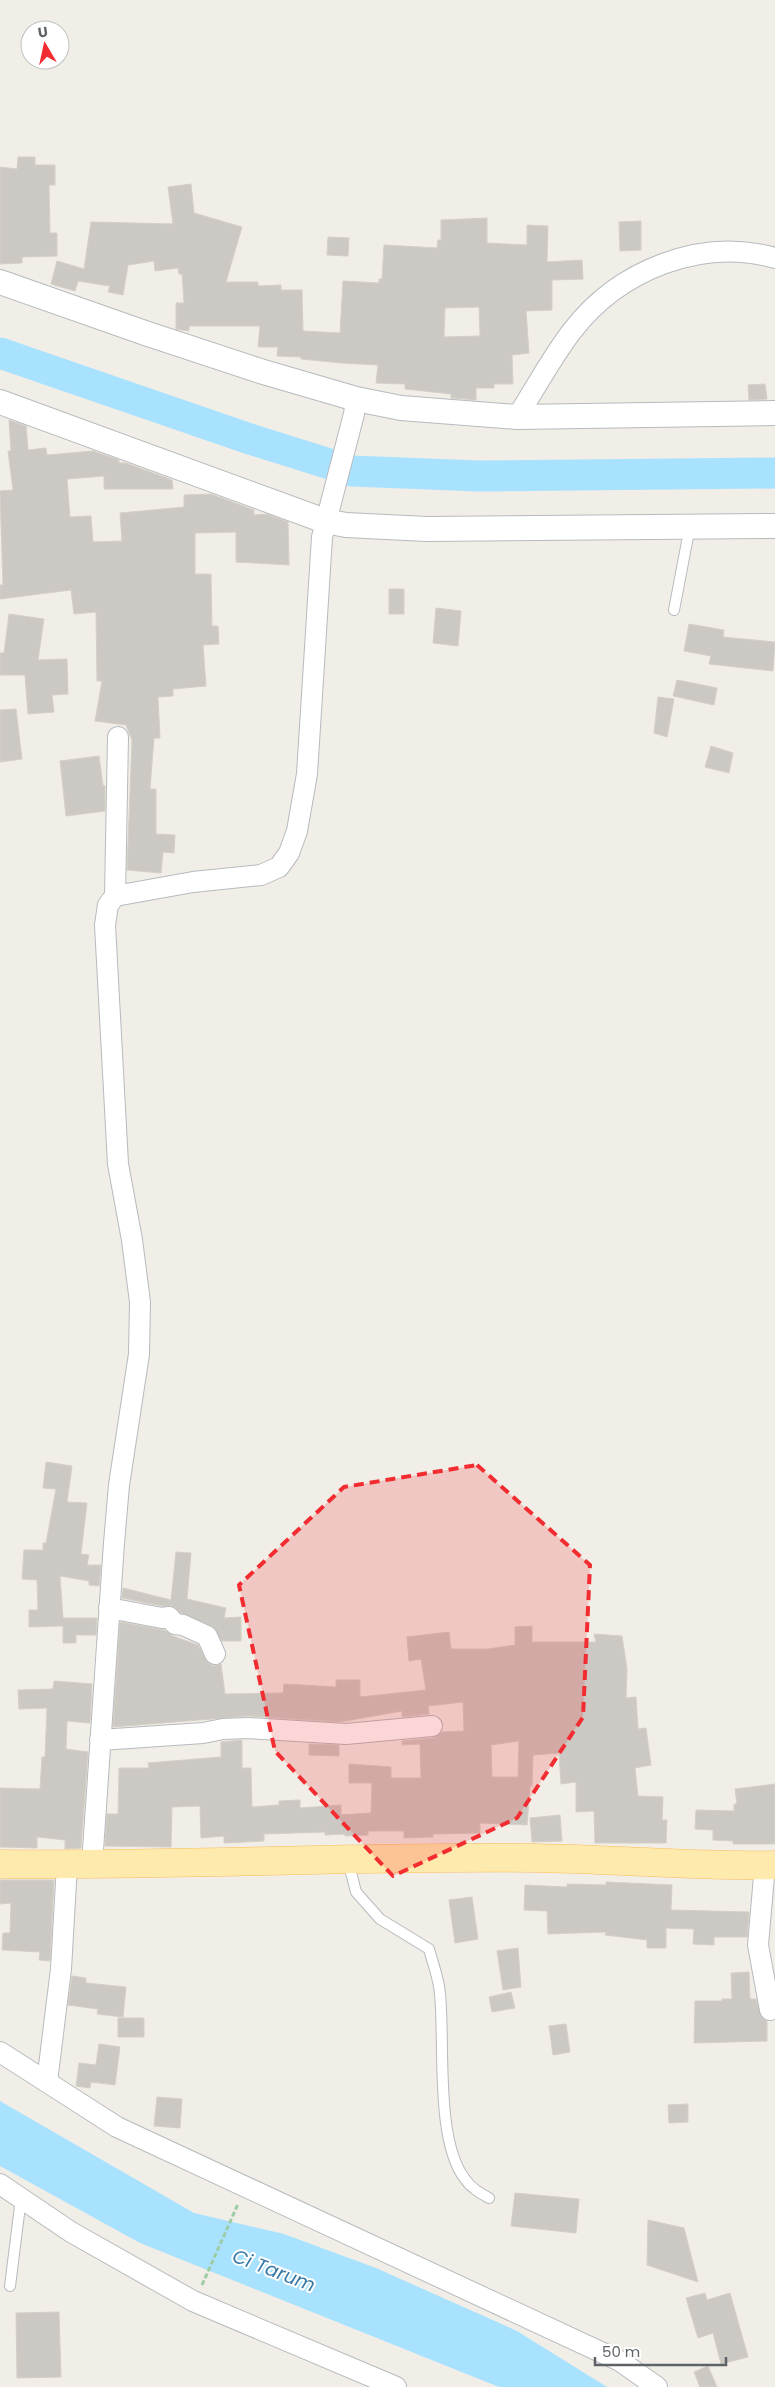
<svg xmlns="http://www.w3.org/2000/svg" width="775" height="2387" font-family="Poppins,sans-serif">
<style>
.water{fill:#a9e2ff}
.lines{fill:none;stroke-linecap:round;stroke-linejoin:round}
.river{stroke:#a9e2ff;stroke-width:31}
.building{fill:#ccc9c4;stroke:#d6cfc5;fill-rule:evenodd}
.service-casing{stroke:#b7babe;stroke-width:12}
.minor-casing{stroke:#b7babe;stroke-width:22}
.tertiary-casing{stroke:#b7babe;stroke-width:26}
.primary-casing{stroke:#f9bc58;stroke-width:29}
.path{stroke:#9ccda6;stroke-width:3;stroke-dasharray:5 2.5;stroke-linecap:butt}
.service{stroke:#fff;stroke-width:10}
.minor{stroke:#fff;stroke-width:20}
.tertiary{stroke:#fff;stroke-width:24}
.primary{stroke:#ffeaae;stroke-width:28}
.marked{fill:#f22c30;fill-opacity:0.2;stroke:#f22c30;stroke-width:4;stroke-dasharray:10 6;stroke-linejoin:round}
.labels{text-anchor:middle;stroke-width:4;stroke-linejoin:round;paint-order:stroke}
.water-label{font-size:19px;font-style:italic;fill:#3a79a6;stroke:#fff}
</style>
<rect width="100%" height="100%" fill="#f1eee7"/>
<!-- water -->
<path class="water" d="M0,2101l194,112 90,21 92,34 141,63 90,56h-108l-359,-144 -140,-77z"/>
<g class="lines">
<!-- river -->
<path class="river" d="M0,353l253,87 99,31 127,5 296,-3"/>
</g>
<!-- building -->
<path class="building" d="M18,157h17v8h20v20h-6l1,48h7v23l-35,1v6l-22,1v-97l17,2z
M191,184l3,29 48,14 -16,55h32v4l23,-1v5h21l1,41 37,2 3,-52 36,2v-4h3l2,-34 53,3 1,-8h3v-20l46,-2v25l40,2v-20l21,1 -1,36 35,-2 1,19 -31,1v30l-26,1 3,42 -17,2 1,29h-19v4h-18v12l-25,-2v-4l-46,-5v-5l-29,-1 2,-18 -37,-2 -40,-4v-2l-24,-1 1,-9h-20l2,-21h-71v5l-13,-2v-26h8l-2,-29h-3l-1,-6 -23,3 -1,-10 -26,4 -5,30 -15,-3 2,-6 -32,-5 -3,10 -24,-7 6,-23 27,8 7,-47 82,2 -5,-37zM479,307l1,29 -36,1 1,-29z
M641,221v29l-21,1 -1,-29z
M328,237l21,1 -1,18 -21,-1z
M765,384l2,15 -18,1 -1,-15z
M9,420l17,6 2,24 18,-2 1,7 46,-4 26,9v3h7l46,17 1,9h-69v-13l-37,3 3,38 21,-1 2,26 29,-1 -2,-28 64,-6v-12l27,-1 43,16v5l13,-1 21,8 1,43 -53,-3v-30l-41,1v41h16l1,52h6l1,18 -16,1 3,41 -33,3v7l-15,1 2,41h-6l-4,51h6v45l19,1 -1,18 -11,-1 -2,21 -34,-3 5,-130 -6,-15 -31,-4 7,-40h-5l-1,-69 -22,2 -3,-24 -71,9v-14h3l-3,-94 13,-1 -5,-39h3z
M389,589h15v25h-15z
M436,608l25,3 -3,35 -25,-3z
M9,614l35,5 -6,41 29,-1 1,35 -16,1 2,17 -26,2 -3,-39h-25v-22h4z
M689,624l35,6 -1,7 52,5 -2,29 -64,-7 2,-8 -27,-5z
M677,680l40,8 -3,17 -41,-9z
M658,697l16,2 -7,38 -13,-4z
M16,709l6,50 -22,3v-52z
M711,746l22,7 -4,20 -24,-6z
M99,756l4,29 2,1v25l-39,5 -6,-55z
M46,1462l26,4 -5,36 20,1 -6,51 8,1 -2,10h14l-2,21 -10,-1v-4l-29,-5 3,42h34l-1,17h-20v8h-13v-17l-34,1v-17h9l-1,-30 -15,-1 2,-29h19v-7h3l10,-54 -13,-1z
M176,1552l15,1 -4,46 39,9 -2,10 17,-1v24h-19l-10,-15 -31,-13 -8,-7h-11l-40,-8 1,-10 48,12z
M120,1622l44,8 9,6 25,9 10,18 6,3 7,-2 4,30 58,-1 1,-9 52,3v-7h24v17l66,-7 -5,-31 -12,2 -2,-24 42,-5 2,17h37l27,-4v-18l17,-1v16h64l-2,-8 28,2 5,33 -1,29 10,-1 2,32 8,-1 5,37 -16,3 3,28 25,1 -1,23h5l-1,23h-71l-1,-32 -18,1v-30l-15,2 -2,-31 -26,2 -1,31h-2l-3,39 -47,-2v10l-47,1v3l-29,1v-7h-36v4l-23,1v-2l-20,1v-3l-61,2v7l-40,2v-7l-23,2 -1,-32 -28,1 -1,40 -66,-1 2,-32h11l1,-46h30l-1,-5 73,-6v-15l21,-2v28h9l1,39 27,-2v-4l21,-1v8l41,-3v10l30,-2 1,-30h-23v-19l42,3v11h30l-1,-34 -18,1v-4l31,-3 9,-6 22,-1 -1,-29 -35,4 1,8 -27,3v-6l-62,11 -92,-6 -135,11zM519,1741l-1,36h-26l-1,-32z
M54,1681l38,3 -2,39 -23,-2 -1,28 22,3 -7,96 -16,1v-9l-28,-3v11l-37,-1v-59l40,1 2,-32h3l2,-49 -28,1 -1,-19 35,-1z
M309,1744l30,1v11l-30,-1z
M775,1784v60h-42v-3l-20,-1v-10l-18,-1 1,-19 38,1v-7h3l-2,-15z
M560,1815l2,26 -30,1 -2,-24z
M0,1880h54l-4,81 -11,-1 1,-8 -38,-2 1,-17h7l1,-30 -11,1z
M606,1882l66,3 -1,25 78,2 -2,25h-33v8l-21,-1 1,-15 -28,-1v20h-19v-8l-42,-5 1,-3 -58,2 -1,-23 -23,-1 1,-25 42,2v-3l39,1z
M472,1897l6,42 -23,4 -6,-43z
M518,1948l3,39 -18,3 -6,-39z
M749,1972l1,27h6l5,18 6,4v20l-73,2 1,-42h27v-2h10l-1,-26z
M72,1976l14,2v5l40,4 -3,30 -26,-3 1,-5 -30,-4z
M511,1992l4,16 -23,4 -3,-15z
M118,2018h26v19h-26z
M566,2024l4,28 -17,3 -4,-29z
M99,2044l21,3 -5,38 -24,-3 -1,6 -14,-2 3,-23 17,2z
M157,2097l25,2 -2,29 -26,-2z
M688,2104v18l-19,1 -1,-18z
M515,2193l64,6 -3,34 -65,-7z
M648,2220l36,8 14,54 -51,-17z
M705,2293l2,7 23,-7 18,64 -27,7 -8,-31 -15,5 -12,-40z
M59,2312l2,65 -44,1 -1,-65z
M708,2366l9,21h-17l-6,-15z"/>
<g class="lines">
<!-- service casing -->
<g class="service-casing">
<path id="service" d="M674,610l16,-84
M348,1861l8,31 24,27 49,30c4,15 10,30 11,45 5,49 -5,147 25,185 6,9 15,14 24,19
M10,2286l11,-88"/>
</g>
<!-- minor casing -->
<g class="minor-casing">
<path id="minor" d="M517,417c18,-28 35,-60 55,-86 47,-61 129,-94 203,-73
M115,896l3,-159
M109,1608l53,10 7,-1 6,7 8,1 24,11 8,18
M100,1740l103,-7 20,-4 25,-1 98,6 86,-8
M92,1865l22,-322 5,-58 20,-131 1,-52 -8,-62 -14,-76 -13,-239 3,-20 7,-9 78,-14 68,-7 18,-8 10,-14 8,-22 10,-57 15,-237 32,-123 2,-15
M765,1865l-7,80 12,65
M0,2052l117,75 503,234 37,26
M47,2082l14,-113 6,-104
M0,2184l71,48 122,69 203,86"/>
</g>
<!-- tertiary casing -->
<g class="tertiary-casing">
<path id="tertiary" d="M0,282l145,51 115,38 96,28 45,9 116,9 258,-4
M0,402l325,119 21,4 81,4 348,-3"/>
</g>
<!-- primary casing -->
<g class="primary-casing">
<path id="primary" d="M0,1864c178,2 356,-8 534,-6 80,1 161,9 241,7"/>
</g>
<!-- path -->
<path class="path" d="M202,2285l36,-81"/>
<!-- service -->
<use href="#service" class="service"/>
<!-- minor -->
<use href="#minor" class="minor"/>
<!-- tertiary -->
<use href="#tertiary" class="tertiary"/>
<!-- primary -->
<use href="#primary" class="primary"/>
</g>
<!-- marked area -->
<path class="marked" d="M477,1465l113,100 -7,152 -66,101 -124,58 -118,-125 -36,-166 105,-98z"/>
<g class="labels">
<!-- water labels -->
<g class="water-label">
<text transform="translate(274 2270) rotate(21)" y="7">Ci Tarum</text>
</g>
</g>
<!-- north arrow -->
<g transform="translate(45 45) rotate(351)"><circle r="24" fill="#ffffff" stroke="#bfc1c3"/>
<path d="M0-4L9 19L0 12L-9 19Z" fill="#f22c30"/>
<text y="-8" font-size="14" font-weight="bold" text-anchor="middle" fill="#5e6368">U</text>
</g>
<!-- scale -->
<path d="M595 2357v8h131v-8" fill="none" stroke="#5e6368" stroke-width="2.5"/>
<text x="602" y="2357" font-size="15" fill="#5e6368" stroke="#ffffff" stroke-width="4" paint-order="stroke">50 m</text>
</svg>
